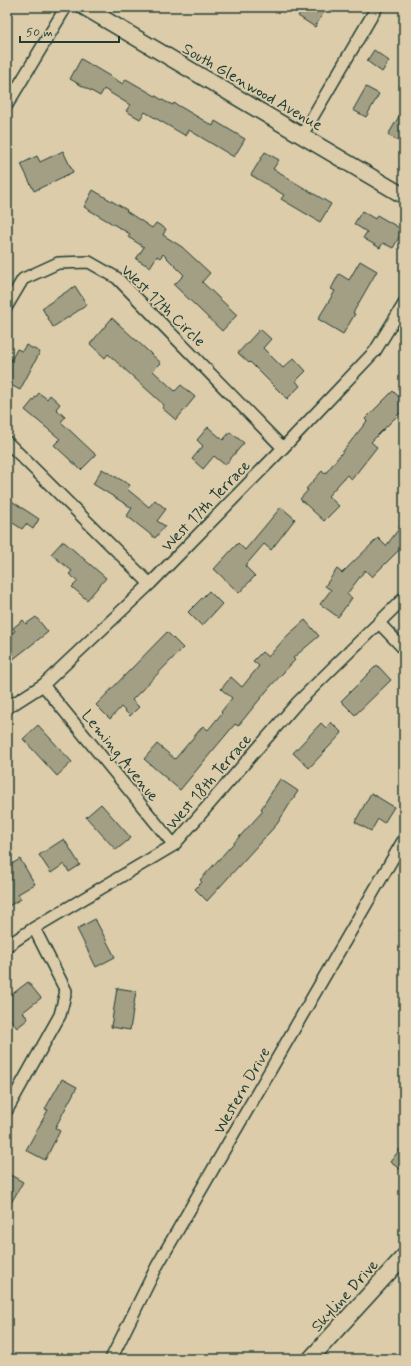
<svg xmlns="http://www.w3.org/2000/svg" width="411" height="1366" font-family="Mynerve,sans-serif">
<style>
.building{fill:#a39f85;stroke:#1f3d34}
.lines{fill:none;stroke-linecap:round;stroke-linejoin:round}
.street-casing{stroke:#1f3d34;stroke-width:14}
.secondary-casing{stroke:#1f3d34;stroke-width:18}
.street{stroke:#dca;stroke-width:11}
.secondary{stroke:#dca;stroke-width:15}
.labels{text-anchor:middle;stroke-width:3.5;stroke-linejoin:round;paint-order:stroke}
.street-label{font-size:16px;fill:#1f3d34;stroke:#dca}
</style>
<rect width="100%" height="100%" fill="#dca"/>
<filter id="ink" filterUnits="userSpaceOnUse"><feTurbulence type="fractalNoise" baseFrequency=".025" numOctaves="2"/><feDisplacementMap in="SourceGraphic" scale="8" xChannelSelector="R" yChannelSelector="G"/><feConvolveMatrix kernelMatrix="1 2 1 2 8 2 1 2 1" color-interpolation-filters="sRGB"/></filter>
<g filter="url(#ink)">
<!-- building -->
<path class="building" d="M304,7h23l-12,20 -17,-11z
M374,50l15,11 -7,11 -15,-11z
M81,59l42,25 3,-5 40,23 7,3 1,-2 39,23 2,-5 30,18 -11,18 -45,-27 -3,6 -41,-24 -5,7 -14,-8 4,-6 -26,-16 -4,7 -30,-17z
M366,87l13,7 -13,23 -13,-7z
M404,108v36l-16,-9z
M63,151l10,21 -39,19 -13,-27 16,-8 3,6z
M265,152l14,8 -6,9 11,6v1l47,28 -11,18 -39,-23 3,-4 -33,-20z
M93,190l34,20 -1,1 26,17 4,-5 10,6 -3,6 19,12 28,26 -8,9 35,33 -15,16 -48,-46 10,-10 -21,-21 -3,4 -3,-2 -7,11 -14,-8 8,-12 -16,-10 2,-3 -46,-27z
M362,211l13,8 2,-4 26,15 -10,18 -10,-5 -3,5 -17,-10 4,-6 -13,-8z
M360,261l17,10 -24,42 2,1 -12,20 -25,-15 17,-28 -4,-2 8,-15 10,6z
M75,286l12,19 -34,22 -11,-19z
M112,318l49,45 -8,8 22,20 6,-6 14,12 -19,23 -14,-12 2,-3 -56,-51 -3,4 -15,-14z
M260,329l11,10 -8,9 20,20 11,-10 12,13 -10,10 4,5 -13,13 -37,-37 -1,1 -11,-10z
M26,345l14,7 -20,38 -13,-7v-15l10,-19 5,2z
M393,391l11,11v7l-33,33 6,5 -25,32 -5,-4 -19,21 11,10 -15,15 -24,-22 8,-9 -2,-1 16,-18 3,3 42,-53 -2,-2z
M39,393l8,6 3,-4 10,9 -4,5 9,8 -4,5 35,33 -15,15 -27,-25 6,-6 -35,-29z
M208,427l15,13 7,-8 14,11 -19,22 -11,-9 -11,13 -11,-10 11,-13 -6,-6z
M102,469l28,16 -3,4 22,18 6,-7 11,9 -9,12 8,5 -10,12 -28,-22 5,-8 -39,-24z
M7,498l32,21 -6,10 -7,-5 -4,5 -15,-10z
M281,507l14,12 -24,31 -7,-6 -19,22 10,10 -16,17 -25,-24 24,-26 7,7z
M404,522v23l-32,32 -7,-7 -18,24 5,4 -14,19 -18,-13 11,-14 -6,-4 12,-17 5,4 36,-35 8,8z
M63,541l43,37 -19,22 -15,-13 6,-6 -9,-7 3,-3 -21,-17z
M209,591l13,13 -20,22 -14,-14z
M36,617l12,15 -41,32v-27l8,-6 -2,-3 10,-8 3,4z
M305,620l14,16 -26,22 2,2 -26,28 -31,38 -3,-2 -55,66 -36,-31 13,-15 18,15 28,-33 5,4 14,-17 -1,-1 11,-14 -11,-9 10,-12 11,10 17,-21 -6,-5 9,-9 6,5 20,-22z
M167,632l16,16 -51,52 7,7 -9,9 -9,-9 -11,12 -14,-14z
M377,665l14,15 -36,35 -14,-14z
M331,722l11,11 -33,35 -16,-15 28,-30 5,5z
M38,725l34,37 -15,14 -34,-37z
M280,779l18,12 -21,33 -70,77 -12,-12 7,-7 -2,-2 63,-69 -2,-2z
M371,793l23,14 -10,16 -6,-4 -7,12 -16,-9z
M101,804l30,34 -15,12 -30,-33z
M64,839l16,26 -11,7 -5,-8 -13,9 -12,-18z
M20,859l15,25 -17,10 3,5 -14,8v-40z
M95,919l20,38 -19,10 -19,-38z
M28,982l13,16 -18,14 5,7 -11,9 -10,-13v-17z
M117,988l19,3 -6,39 -19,-3z
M62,1079l15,8 -22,41 5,3 -15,29 -19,-10 22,-40 -3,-1z
M404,1144v28l-14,-10z
M7,1173l16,9 -16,28z"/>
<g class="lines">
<!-- street casing -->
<g class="street-casing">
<path id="street" d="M7,105l59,-98
M302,135l75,-128
M7,306l16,-27 35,-16 31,-1 28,16 166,170
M7,442l143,142
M379,623l25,26
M43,685l131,160
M7,708l36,-23 107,-101 133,-136 92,-97 29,-47
M7,946l27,-18 140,-83 123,-142 107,-105
M7,1110l53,-95 6,-24 -32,-63
M111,1359l46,-93 247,-427"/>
</g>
<!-- secondary casing -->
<g class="secondary-casing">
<path id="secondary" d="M84,7l320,189
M310,1359l94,-103"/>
</g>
<!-- street -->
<use href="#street" class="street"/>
<!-- secondary -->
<use href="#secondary" class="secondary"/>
</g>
</g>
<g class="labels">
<!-- street labels -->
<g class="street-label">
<text transform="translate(253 86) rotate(30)" y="6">South Glenwood Avenue</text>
<text transform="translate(164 305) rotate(44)" y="6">West 17th Circle</text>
<text transform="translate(205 505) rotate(-46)" y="6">West 17th Terrace</text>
<text transform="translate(121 755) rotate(51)" y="6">Leming Avenue</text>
<text transform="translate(208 781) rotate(-49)" y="6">West 18th Terrace</text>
<text transform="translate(241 1090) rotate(-60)" y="6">Western Drive</text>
<text transform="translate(344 1295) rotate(-48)" y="6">Skyline Drive</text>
</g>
</g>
<!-- margin -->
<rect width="411" height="1366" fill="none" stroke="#dca" stroke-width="24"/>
<rect x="12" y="12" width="387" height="1342" fill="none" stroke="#1f3d34" stroke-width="1.5" filter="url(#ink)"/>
<!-- scale -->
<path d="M20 36v6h99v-6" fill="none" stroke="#1f3d34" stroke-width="2"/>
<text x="26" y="36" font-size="12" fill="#1f3d34" stroke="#ddccaa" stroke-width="3" paint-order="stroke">50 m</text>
</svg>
